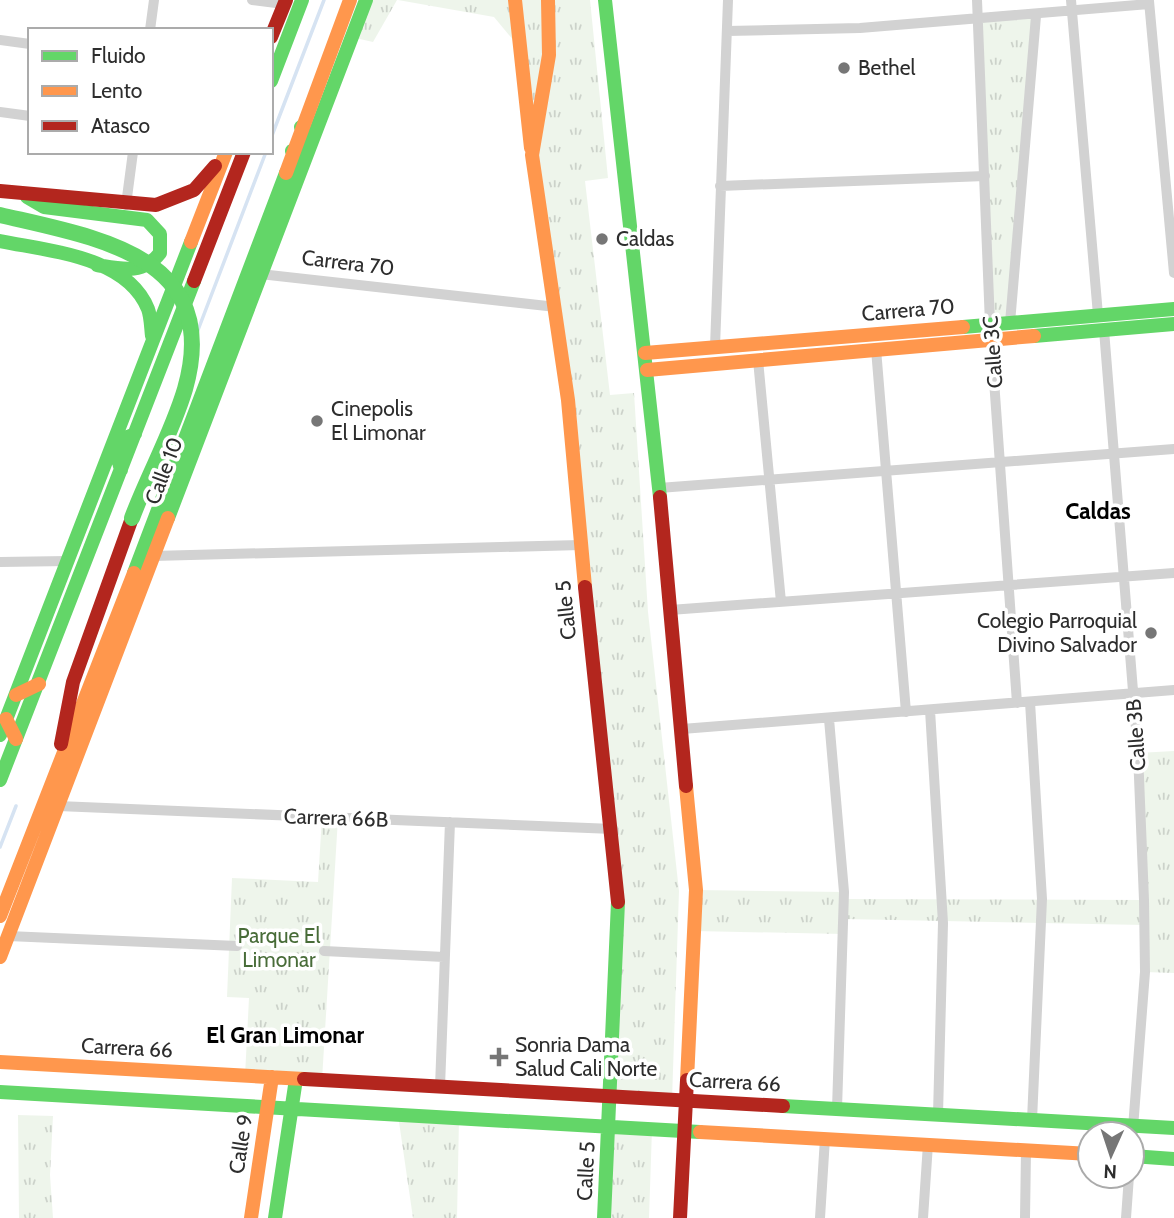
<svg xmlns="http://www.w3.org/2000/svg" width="1174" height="1218" font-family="Cabin,sans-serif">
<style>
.grass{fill:url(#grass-tufts)}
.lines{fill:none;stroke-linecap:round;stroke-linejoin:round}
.stream{stroke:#d6e3f2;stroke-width:3.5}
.street{stroke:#d2d2d2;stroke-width:10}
.fast{stroke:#63d668;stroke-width:14}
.slow{stroke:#ff974d;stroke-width:14}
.jam{stroke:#b3261e;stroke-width:14}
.fast-bridge{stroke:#63d668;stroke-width:16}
.poi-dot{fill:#767676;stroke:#fff;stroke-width:2.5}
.labels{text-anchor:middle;stroke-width:7;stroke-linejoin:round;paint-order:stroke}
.poi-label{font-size:21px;fill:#2d2d2d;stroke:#fff;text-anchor:start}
.street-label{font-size:21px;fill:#2d2d2d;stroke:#fff}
.park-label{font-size:21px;fill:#486c38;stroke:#fff}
.neighbourhood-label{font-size:23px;font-weight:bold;fill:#000;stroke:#fff}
</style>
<defs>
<pattern id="grass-tufts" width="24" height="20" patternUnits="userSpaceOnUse" patternTransform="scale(1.75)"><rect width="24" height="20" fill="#eef5eb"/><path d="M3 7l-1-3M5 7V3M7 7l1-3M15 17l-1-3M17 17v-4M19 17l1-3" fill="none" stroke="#ccd2ca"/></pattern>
</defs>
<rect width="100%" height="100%" fill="#fff"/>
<!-- grass -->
<path class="grass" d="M366,0h31l-24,42 -22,-5z
M398,0h192l18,178 -23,3 25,214 24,-2 14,219 31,279 -7,209 -61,-3 7,-206 -50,-491 -54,-359 -20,-24z
M1036,16l-26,307 -20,1 -11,-304z
M1174,751v222l-29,-1 -1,-47 -300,-6 -1,15 -149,-3 2,-41 148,2v7l299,1 -5,-147z
M322,817l16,1 -16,262 -77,-4 4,-78 -22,-1 5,-119 86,4z
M18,1115l35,1 -3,59 3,43h-34z
M398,1115l61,4 -2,99h-44z
M609,1127l43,2 -3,89h-45z"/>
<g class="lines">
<!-- stream -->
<path class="stream" d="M271,138l53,-138
M198,330l68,-178
M0,847l16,-41"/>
<!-- street -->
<path class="street" d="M252,0l32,4
M977,0l13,324 27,379
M1071,0l27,315
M1149,1l25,272
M150,30l4,-30
M727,31l133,-3 289,-24
M0,40l30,4
M0,112l30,4
M720,186l265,-10
M126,205l7,-53
M260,274l296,33
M1010,323l26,-307
M1104,330l34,423 6,147 1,72 -13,169
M715,347l13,-347
M876,349l30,363
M758,360l23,242
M659,488l515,-39
M153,556l428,-11
M0,562l68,-1
M670,610l504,-37
M1030,702l12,197 -10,221
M930,710l13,213 -5,192
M829,719l15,173 -7,217
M682,729l492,-39
M58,806l555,23
M8,936l229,10
M324,951l120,6
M440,1087l10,-265
M820,1218l5,-80
M923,1218l5,-74
M1025,1218l1,-67
M1126,1218l3,-42"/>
<!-- fast -->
<path class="fast" d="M605,0l55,497
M271,81l31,-81
M292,151l18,-6 -9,-18
M27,197l17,10 103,13 13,14v19c-17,22 -39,16 -63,12
M0,241c48,10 127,15 148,68 3,8 3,19 4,27
M963,327l211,-18
M1034,336l140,-12
M121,470l-7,-27 21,-9
M168,518l198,-518
M134,573l152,-400
M0,735l191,-493
M0,780l194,-499
M0,1092l700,40
M783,1106l391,22
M1132,1156l42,3
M275,1218l21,-139
M604,1218l14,-316"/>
<!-- slow -->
<path class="slow" d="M515,0l16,148
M548,0l1,55 -17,100 36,245 17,187
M286,173l64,-173
M191,242l35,-90
M645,353l318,-26
M647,370l387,-34
M16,695l23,-11
M6,719l10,20
M686,786l10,104 -9,190
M0,916l134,-343
M0,957l168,-439
M0,1062l304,17
M700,1132l390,22
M251,1218l21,-141"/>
<!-- jam -->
<path class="jam" d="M271,37l15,-37
M0,191l156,14 38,-15 21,-24
M194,281l50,-129
M660,497l26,289
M585,587l33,315
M61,744l12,-62 59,-164
M304,1079l479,27
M680,1218l7,-138"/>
<!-- fast-bridge -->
<path class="fast-bridge" d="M0,215c98,23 223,41 185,174 -13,44 -37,86 -53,129"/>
</g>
<!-- markers -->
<g class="poi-dot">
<circle cx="844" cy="68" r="7"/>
<circle cx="602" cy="239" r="7"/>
<circle cx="317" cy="421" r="7"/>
<circle cx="1151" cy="633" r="7"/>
<path d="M495.5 1046.5h7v7h7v7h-7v7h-7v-7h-7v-7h7z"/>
</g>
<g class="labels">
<!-- poi labels -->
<g class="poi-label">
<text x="858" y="75">Bethel</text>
<text x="616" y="246">Caldas</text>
<text x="331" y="416">Cinepolis<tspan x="331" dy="24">El Limonar</tspan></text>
<text x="1137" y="628" text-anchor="end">Colegio Parroquial<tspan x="1137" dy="24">Divino Salvador</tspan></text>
<text x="515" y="1052">Sonria Dama<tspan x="515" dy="24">Salud Cali Norte</tspan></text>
</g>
<!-- street labels -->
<g class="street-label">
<text transform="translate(348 263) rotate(7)" y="7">Carrera 70</text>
<text transform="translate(908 310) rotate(-5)" y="7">Carrera 70</text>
<text transform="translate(993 352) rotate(-94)" y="7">Calle 3C</text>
<text transform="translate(164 471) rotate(-69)" y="7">Calle 10</text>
<text transform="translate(566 610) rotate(-96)" y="7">Calle 5</text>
<text transform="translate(1136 735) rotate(-94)" y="7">Calle 3B</text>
<text transform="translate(336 818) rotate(2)" y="7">Carrera 66B</text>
<text transform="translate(127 1048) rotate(3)" y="7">Carrera 66</text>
<text transform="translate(735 1082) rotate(3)" y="7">Carrera 66</text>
<text transform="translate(241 1144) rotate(-81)" y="7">Calle 9</text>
<text transform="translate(586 1171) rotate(-87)" y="7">Calle 5</text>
</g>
<!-- park labels -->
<g class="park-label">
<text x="279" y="943">Parque El<tspan x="279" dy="24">Limonar</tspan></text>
</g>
<!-- neighbourhood labels -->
<g class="neighbourhood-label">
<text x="1098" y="519">Caldas</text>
<text x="285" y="1043">El Gran Limonar</text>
</g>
</g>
<!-- legend -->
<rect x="28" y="28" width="245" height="126" fill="#ffffff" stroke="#ababab" stroke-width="2"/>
<rect x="42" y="51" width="35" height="10" fill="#63d668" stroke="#ababab" stroke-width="2"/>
<text x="91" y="63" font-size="21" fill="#2d2d2d">Fluido</text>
<rect x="42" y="86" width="35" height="10" fill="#ff974d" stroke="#ababab" stroke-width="2"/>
<text x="91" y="98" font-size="21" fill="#2d2d2d">Lento</text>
<rect x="42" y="121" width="35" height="10" fill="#b3261e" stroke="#ababab" stroke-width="2"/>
<text x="91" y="133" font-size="21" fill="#2d2d2d">Atasco</text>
<!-- north arrow -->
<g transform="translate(1111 1155) rotate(183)"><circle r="33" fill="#ffffff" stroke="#ababab" stroke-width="2"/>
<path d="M0-5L12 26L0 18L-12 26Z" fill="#767676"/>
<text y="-10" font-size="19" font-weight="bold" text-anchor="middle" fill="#2d2d2d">N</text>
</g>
</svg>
